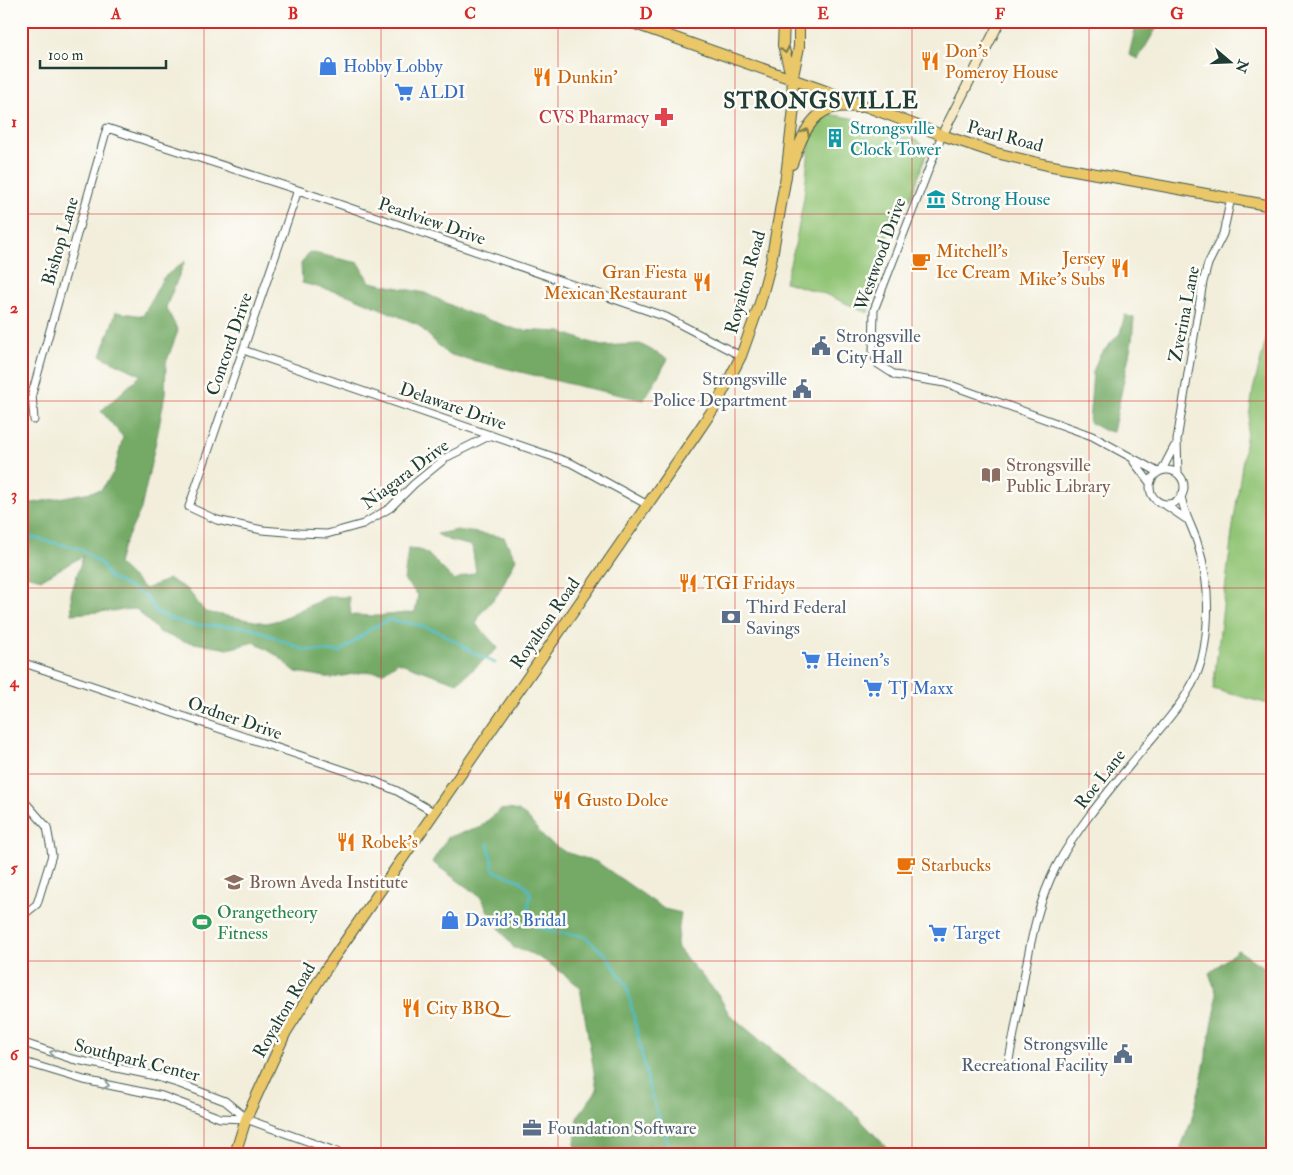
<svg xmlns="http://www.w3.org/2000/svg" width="1293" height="1175" font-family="'IM FELL Double Pica',serif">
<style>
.green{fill:#91c475;stroke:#588054}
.forest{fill:#74aa66;stroke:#4a744d}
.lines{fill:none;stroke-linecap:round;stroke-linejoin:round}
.stream{stroke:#4ebcc5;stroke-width:2.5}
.street-casing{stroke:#3f584d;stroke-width:9}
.secondary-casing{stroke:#3f584d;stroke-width:11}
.primary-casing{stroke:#3f584d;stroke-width:12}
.street{stroke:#fff;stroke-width:7}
.secondary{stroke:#f7e9c3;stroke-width:9}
.primary{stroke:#eac769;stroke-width:10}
.oneway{stroke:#7a7b4c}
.oneway2{stroke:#8f9e9a}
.grid{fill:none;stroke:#d62828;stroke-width:1;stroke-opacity:0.55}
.labels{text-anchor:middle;stroke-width:5;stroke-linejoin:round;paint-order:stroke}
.food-label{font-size:18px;fill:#c56008;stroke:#fdfcf7;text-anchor:start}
.shop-label{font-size:18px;fill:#366cbe;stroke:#fdfcf7;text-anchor:start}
.health-label{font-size:18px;fill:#be3a42;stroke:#fdfcf7;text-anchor:end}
.culture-label{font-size:18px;fill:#0d838f;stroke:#fdfcf7;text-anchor:start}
.street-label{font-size:18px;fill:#1f3d34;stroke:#fdfcf7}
.service-label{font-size:18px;fill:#4e5e75;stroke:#fdfcf7;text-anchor:start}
.education-label{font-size:18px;fill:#785e54;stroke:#fdfcf7;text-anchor:start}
.leisure-label{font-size:18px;fill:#27864d;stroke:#fdfcf7;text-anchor:start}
.district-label{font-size:22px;font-weight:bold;letter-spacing:1px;fill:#1f3d34;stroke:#fdfcf7}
.neatline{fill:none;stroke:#d62828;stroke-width:2}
.grid-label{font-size:16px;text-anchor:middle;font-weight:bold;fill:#d62828}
</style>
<rect width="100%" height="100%" fill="#fdfcf7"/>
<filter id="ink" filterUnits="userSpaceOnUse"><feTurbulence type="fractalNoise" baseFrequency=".02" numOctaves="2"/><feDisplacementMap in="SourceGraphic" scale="10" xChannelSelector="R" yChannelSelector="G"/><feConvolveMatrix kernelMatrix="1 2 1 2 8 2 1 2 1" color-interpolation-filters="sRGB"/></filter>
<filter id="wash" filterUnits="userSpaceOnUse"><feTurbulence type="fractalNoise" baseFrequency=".0096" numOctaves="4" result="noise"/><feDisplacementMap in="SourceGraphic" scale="20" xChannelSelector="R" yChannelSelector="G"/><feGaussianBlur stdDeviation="1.12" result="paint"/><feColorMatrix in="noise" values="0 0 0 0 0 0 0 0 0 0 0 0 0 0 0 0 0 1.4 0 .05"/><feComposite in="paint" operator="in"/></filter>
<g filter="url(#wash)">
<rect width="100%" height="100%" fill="#f2eedb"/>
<!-- green -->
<path class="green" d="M828,114l23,4 67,23 7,8 1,6 -16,45 -7,-3 -39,100 7,4 -3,12 -43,-19 -40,-12 10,-37 9,-47 6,-60 7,-17z
M1272,317v388l-59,-16 19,-156 21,-143z"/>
<!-- forest -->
<path class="forest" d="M1137,21h24l-23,38 -9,-4z
M309,252l50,11 11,19 55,11 38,18 55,19 43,2 40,14 39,-2 28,15 -24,41 -66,-14 -131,-32 -30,-30 -69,-29 -46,-12 -1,-19z
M185,261l-19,46 12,24 -12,32 -1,31 -6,33 -18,82 -19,40 -4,15 27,25 24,-10 19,11 17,22 61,11 13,-3 48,-23h22l2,18 27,1 37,-4 3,-17 -14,-15 4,-31 12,1 8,4 26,26 22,-8 -4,-26 -24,-6 -11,-6 20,-4 47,7 12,22 -18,35 -17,19 -5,11 22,24 -41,35 -59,-21 -14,10h-20l-32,6 -36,-6 -20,-17 -22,-13 -26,7 -45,-8 -24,-9 -23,-23 -64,5 -1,-20 12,-38 -41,23 -21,-5v-73l12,2 68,-13 13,-18 9,-35 -22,-26 40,-36 -40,-19 15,-44 27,4 20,-38z
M1125,315l9,3 -2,23 -19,91 -10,-2 -14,-8 4,-50 6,-16 21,-23z
M509,809l9,2 9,6 18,22 20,13 32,10 67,47 17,4 -4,29 1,6 10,12 30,34 11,20 61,51 57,41 46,48h-319l4,-38 19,-26 -17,-103c-19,-15 -41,-34 -66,-39l-25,-34 -7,-16 -50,-36 16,-25 31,-9 21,-18z
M1238,950l34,23v181h-94l13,-32 9,-36 16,-79v-15l-7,-19z"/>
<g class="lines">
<!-- stream -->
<path class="stream" d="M21,535l60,14 21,16 7,12 38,20 9,15 13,6 23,7 58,2 55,23 35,2 32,-24 17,-8 21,3 28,8 38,23 19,9
M488,843l6,28 27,10 10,12 -4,22 9,11 19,6 29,4 22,19 21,31 23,105 22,63"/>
</g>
</g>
<g filter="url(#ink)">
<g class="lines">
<!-- street casing -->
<g class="street-casing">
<path id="street" d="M942,135l-68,175 -1,42 5,12 17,11 50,8 147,53 66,36
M298,190l-109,317 28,13 45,10 37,3 28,1 36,-10 27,-16 24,-24 33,-27 44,-22
M243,350l328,113 75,41
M34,420l-2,-26 75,-266 191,62 368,127 75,39
M1134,462l16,21
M1162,470l12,-23
M1150 487a17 17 0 1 1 34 0a17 17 0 1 1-34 0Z
M1178,474l-1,-34 26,-158 5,-18 15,-30 8,-36
M1164,504l22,15
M21,662l346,116 30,13 38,22
M21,800l4,2 22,25 5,28 -15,49 -16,13
M21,1042l51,17 79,16 29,9 45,17 21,17
M21,1061l63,19 78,16 58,22 26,1 97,35
M1008,1065c6,-31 12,-62 17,-93 7,-37 14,-72 31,-105 23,-43 57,-81 88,-119 24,-29 54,-59 60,-99 6,-36 5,-70 -6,-104 -5,-18 -15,-32 -17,-50"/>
</g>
<!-- secondary casing -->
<g class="secondary-casing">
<path id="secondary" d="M942,135l58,-114"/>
</g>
<!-- primary casing -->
<g class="primary-casing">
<path id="primary" d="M627,21l193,68 122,46 54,18 51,12 225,41
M793,76l6,-29v-26
M792,164c8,-21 16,-50 41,-56 8,-3 19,-1 28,-1
M235,1154l11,-35 40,-87 42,-66 367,-530 21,-31 25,-49 19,-53 11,-41 15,-86 8,-68 -2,-29 -9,-34 1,-24"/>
</g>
<!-- street -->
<use href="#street" class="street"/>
<!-- secondary -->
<use href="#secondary" class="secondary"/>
<!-- primary -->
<use href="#primary" class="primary"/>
</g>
<!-- one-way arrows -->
<defs><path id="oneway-chevron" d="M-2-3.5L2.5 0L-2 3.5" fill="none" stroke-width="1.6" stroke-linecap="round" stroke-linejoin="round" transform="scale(1.25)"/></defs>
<g class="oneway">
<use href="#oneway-chevron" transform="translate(785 50) rotate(79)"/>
<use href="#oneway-chevron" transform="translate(806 132) rotate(-63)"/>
</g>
<g class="oneway2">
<use href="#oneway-chevron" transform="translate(53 1053) rotate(-161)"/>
<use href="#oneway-chevron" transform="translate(106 1085) rotate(11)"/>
</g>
</g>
<!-- grid -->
<path class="grid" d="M204,21v1133M381,21v1133M558,21v1133M735,21v1133M912,21v1133M1089,21v1133M21,214h1251M21,401h1251M21,588h1251M21,774h1251M21,961h1251"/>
<!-- icons -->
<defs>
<g id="restaurant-bare" transform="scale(1.5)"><path d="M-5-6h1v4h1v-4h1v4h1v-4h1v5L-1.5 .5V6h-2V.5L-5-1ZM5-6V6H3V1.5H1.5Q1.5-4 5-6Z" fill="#e8710a" stroke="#fdfcf7" stroke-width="2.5" paint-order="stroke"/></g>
<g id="shop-bare" transform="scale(1.5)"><path d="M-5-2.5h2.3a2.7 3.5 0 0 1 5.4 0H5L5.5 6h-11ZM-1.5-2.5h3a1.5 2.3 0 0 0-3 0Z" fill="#3f7fe0" stroke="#fdfcf7" stroke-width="2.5" paint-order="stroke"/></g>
<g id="supermarket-bare" transform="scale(1.5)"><path d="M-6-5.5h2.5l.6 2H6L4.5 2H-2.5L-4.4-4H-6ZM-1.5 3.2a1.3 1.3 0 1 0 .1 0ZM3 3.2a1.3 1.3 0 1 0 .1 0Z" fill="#3f7fe0" stroke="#fdfcf7" stroke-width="2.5" paint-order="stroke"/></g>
<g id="pharmacy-bare" transform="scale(1.5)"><path d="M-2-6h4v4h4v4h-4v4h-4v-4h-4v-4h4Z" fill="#e0444e" stroke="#fdfcf7" stroke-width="2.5" paint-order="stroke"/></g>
<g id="building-bare" transform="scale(1.5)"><path d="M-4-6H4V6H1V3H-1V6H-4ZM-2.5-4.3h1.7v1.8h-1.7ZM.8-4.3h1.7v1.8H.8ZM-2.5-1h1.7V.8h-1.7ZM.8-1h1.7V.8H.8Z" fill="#0f9aa8" stroke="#fdfcf7" stroke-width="2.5" paint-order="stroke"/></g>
<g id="museum-bare" transform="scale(1.5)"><path d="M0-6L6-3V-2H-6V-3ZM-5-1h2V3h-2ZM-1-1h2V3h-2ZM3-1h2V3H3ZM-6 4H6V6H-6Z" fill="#0f9aa8" stroke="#fdfcf7" stroke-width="2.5" paint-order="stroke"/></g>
<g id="cafe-bare" transform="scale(1.5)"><path d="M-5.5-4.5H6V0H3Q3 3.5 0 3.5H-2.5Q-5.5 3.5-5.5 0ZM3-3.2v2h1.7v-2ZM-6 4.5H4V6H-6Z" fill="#e8710a" stroke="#fdfcf7" stroke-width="2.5" paint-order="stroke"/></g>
<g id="civic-bare" transform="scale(1.5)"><path d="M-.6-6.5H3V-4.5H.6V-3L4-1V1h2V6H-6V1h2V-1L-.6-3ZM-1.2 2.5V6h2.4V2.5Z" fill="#5c6f8a" stroke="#fdfcf7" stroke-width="2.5" paint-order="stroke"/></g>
<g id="library-bare" transform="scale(1.5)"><path d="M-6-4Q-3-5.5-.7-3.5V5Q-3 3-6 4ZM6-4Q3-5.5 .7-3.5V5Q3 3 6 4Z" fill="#8d6e63" stroke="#fdfcf7" stroke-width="2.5" paint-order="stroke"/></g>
<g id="bank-bare" transform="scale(1.5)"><path d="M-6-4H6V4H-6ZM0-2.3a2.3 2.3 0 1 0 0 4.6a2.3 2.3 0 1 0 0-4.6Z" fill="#5c6f8a" stroke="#fdfcf7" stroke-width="2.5" paint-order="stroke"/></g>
<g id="school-bare" transform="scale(1.5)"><path d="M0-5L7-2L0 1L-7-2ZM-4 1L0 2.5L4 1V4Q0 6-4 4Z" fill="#8d6e63" stroke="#fdfcf7" stroke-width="2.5" paint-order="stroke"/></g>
<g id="stadium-bare" transform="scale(1.5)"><path d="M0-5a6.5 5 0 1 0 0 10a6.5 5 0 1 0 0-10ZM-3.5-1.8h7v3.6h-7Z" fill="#2e9e5b" stroke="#fdfcf7" stroke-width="2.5" paint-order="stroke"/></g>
<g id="office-bare" transform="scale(1.5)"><path d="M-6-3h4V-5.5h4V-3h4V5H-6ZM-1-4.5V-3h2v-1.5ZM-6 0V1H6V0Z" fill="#5c6f8a" stroke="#fdfcf7" stroke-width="2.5" paint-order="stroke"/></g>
</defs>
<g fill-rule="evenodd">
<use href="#restaurant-bare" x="930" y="61"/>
<use href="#shop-bare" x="328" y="66"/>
<use href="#restaurant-bare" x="542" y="77"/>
<use href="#supermarket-bare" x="404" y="92"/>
<use href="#pharmacy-bare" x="664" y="117"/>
<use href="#building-bare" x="835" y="138"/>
<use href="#museum-bare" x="936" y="199"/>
<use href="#cafe-bare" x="921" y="261"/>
<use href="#restaurant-bare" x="1120" y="268"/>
<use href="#restaurant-bare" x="702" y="282"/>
<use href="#civic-bare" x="821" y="346"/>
<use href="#civic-bare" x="802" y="389"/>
<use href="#library-bare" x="991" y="475"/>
<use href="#restaurant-bare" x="688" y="583"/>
<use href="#bank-bare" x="731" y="617"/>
<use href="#supermarket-bare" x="811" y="660"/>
<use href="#supermarket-bare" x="873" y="688"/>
<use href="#restaurant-bare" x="562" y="800"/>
<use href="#restaurant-bare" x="346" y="842"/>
<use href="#cafe-bare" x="906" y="865"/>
<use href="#school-bare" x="234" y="882"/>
<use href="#shop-bare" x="450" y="920"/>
<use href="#stadium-bare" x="202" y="922"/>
<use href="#supermarket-bare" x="938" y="933"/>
<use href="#restaurant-bare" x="411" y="1008"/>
<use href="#civic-bare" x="1123" y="1054"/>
<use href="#office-bare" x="532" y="1128"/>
</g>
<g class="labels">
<!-- food labels -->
<g class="food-label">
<text x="945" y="57">Don's<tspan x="945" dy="21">Pomeroy House</tspan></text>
<text x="557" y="83">Dunkin'</text>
<text x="936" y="257">Mitchell’s<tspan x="936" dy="21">Ice Cream</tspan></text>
<text x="1105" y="264" text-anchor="end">Jersey<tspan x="1105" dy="21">Mike's Subs</tspan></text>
<text x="687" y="278" text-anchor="end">Gran Fiesta<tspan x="687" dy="21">Mexican Restaurant</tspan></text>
<text x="703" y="589">TGI Fridays</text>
<text x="577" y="806">Gusto Dolce</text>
<text x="361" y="848">Robek's</text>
<text x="921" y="871">Starbucks</text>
<text x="426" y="1014">City BBQ</text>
</g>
<!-- shop labels -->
<g class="shop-label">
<text x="343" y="72">Hobby Lobby</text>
<text x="419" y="98">ALDI</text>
<text x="826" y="666">Heinen's</text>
<text x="888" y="694">TJ Maxx</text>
<text x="465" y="926">David's Bridal</text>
<text x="953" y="939">Target</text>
</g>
<!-- health labels -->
<g class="health-label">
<text x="649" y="123">CVS Pharmacy</text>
</g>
<!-- culture labels -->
<g class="culture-label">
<text x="850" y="134">Strongsville<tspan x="850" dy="21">Clock Tower</tspan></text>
<text x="951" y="205">Strong House</text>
</g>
<!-- street labels -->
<g class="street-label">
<text transform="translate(1005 136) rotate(15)" y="6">Pearl Road</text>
<text transform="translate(432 221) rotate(19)" y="6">Pearlview Drive</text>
<text transform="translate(60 241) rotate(-74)" y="6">Bishop Lane</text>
<text transform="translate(880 254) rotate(-70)" y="6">Westwood Drive</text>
<text transform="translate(745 282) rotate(-74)" y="6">Royalton Road</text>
<text transform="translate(1184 314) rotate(-79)" y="6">Zverina Lane</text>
<text transform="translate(229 344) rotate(-71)" y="6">Concord Drive</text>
<text transform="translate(453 406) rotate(19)" y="6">Delaware Drive</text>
<text transform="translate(405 474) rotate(-37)" y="6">Niagara Drive</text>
<text transform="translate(545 623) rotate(-55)" y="6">Royalton Road</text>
<text transform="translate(235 718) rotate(19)" y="6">Ordner Drive</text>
<text transform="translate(1100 779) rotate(-52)" y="6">Roe Lane</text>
<text transform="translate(284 1010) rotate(-60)" y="6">Royalton Road</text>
<text transform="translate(137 1060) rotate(14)" y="6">Southpark Center</text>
</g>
<!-- service labels -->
<g class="service-label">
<text x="836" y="342">Strongsville<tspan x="836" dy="21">City Hall</tspan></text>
<text x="787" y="385" text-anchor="end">Strongsville<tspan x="787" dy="21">Police Department</tspan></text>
<text x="746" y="613">Third Federal<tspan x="746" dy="21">Savings</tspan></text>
<text x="1108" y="1050" text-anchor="end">Strongsville<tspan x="1108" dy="21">Recreational Facility</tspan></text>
<text x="547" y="1134">Foundation Software</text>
</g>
<!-- education labels -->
<g class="education-label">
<text x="1006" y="471">Strongsville<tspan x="1006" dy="21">Public Library</tspan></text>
<text x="249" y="888">Brown Aveda Institute</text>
</g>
<!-- leisure labels -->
<g class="leisure-label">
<text x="217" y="918">Orangetheory<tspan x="217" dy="21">Fitness</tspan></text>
</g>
<!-- district labels -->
<g class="district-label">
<text x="821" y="108">STRONGSVILLE</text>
</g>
</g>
<!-- margin -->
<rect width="1293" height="1175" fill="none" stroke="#fdfcf7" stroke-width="55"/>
<!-- north arrow -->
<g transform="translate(1230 62) rotate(109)" stroke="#fdfcf7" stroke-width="4" paint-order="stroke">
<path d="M0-4L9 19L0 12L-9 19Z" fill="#1f3d34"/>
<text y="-8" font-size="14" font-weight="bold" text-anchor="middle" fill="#1f3d34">N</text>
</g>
<!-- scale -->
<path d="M40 60v8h126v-8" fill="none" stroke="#1f3d34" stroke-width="2.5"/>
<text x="48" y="60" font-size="15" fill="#1f3d34" stroke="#fdfcf7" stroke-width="4" paint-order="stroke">100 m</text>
<rect x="28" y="28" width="1238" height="1120" class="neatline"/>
<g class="grid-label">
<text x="116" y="19">A</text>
<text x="293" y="19">B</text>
<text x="470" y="19">C</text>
<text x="646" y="19">D</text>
<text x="823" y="19">E</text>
<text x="1000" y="19">F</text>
<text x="1177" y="19">G</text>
<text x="14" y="127">1</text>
<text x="14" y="313">2</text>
<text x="14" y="500">3</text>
<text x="14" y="687">4</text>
<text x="14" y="873">5</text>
<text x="14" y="1060">6</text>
</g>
</svg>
